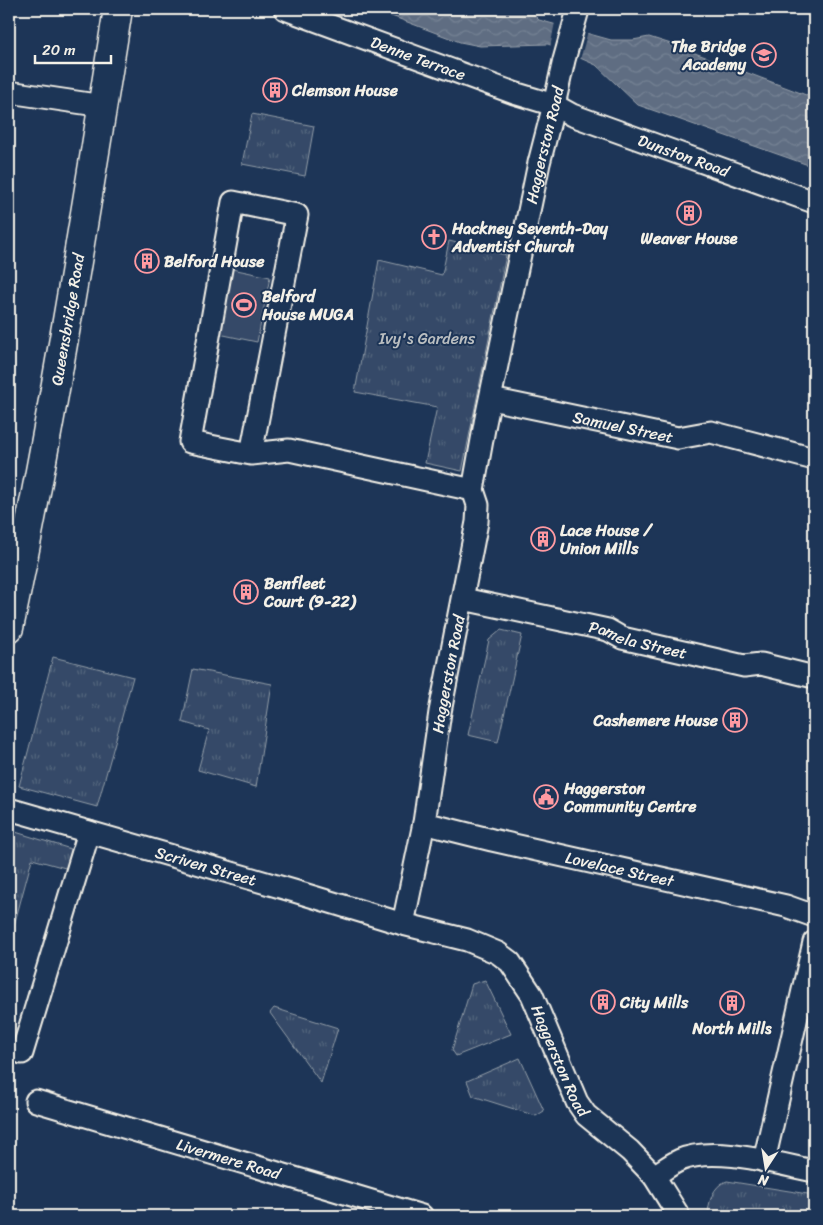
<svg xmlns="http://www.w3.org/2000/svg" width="823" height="1225" font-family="Sriracha,sans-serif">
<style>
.grass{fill:url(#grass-tufts);stroke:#949ea8}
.garden{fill:#354a67;stroke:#949ea8}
.water{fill:url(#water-waves);stroke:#9aa2ab}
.pier{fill:#1d3557}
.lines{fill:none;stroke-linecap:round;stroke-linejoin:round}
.minor-casing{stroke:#f4f1e8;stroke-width:25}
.secondary-casing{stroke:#f4f1e8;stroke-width:31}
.minor{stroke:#1d3557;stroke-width:21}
.secondary{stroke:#1d3557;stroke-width:28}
.labels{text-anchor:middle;stroke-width:4;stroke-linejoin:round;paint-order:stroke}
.poi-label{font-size:16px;font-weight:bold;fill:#f4f1e8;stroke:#1d3557;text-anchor:start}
.street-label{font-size:16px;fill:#f4f1e8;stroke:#1d3557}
.park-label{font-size:16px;fill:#bbbfc1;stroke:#1d3557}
</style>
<defs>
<pattern id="grass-tufts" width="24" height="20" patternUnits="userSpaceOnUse" patternTransform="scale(1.25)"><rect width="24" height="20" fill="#354a67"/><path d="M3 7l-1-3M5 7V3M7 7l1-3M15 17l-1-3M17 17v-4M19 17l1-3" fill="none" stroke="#53657d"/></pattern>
<pattern id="water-waves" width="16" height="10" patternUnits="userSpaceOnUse" patternTransform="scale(1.25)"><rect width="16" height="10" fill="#5e6d82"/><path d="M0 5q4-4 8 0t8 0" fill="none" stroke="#768294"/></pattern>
</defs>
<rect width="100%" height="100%" fill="#1d3557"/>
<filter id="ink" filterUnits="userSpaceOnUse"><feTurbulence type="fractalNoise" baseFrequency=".02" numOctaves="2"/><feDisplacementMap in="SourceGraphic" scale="10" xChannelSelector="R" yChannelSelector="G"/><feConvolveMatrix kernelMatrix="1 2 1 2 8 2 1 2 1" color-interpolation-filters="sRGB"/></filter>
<g filter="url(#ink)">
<!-- grass -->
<path class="grass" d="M252,114l62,12 -9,50 -63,-12z
M449,241l57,14 -44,216 -37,-8 12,-56 -82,-15 24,-132 63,15z
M501,630l21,5 -24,107 -30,-7 21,-95z
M53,657l80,20 -36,130 -78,-21z
M193,669l79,15 -16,103 -58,-17 11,-40 -27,-8z
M9,830l65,20 -5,19 -37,-10 -23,85z
M485,980l26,54 -55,22 -4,-6 20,-66z
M274,1008l64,20 -17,55 -51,-70z
M520,1058l24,53 -8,5 -63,-20 -6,-15z
M727,1181l87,14v21h-106c0,-13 5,-31 19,-35z"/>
<!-- garden -->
<path class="garden" d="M232,269l38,8 -13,65 -38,-8z"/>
<!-- water -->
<path class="water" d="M373,9h158l2,5 6,6 72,20h22l16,-3 22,7 143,54v69l-176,-62 -42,-40 -48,-21 -68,2 -20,-4z"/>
<!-- pier -->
<path class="pier" d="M555,22l33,9 -8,29 -30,-12z"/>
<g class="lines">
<!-- minor casing -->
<g class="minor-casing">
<g id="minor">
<path id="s1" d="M285,9l229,84 40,12 18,10 242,87"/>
<path d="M9,92l94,14"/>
<path id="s2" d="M491,399l187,39 33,-6 103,27"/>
<path d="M251,454l46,-239 -64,-13 -43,240 61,12 38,-4 184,40"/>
<path id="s3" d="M463,599l145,31 14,8 122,28 17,-2 53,13"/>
<path id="s4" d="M9,809l285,82 109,33 64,16 31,13 12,9 22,33 45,107 9,13 44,36 24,25 25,40"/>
<path id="s5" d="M424,823l68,17 294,66 28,10"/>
<path id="s6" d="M403,924l21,-101 16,-111 37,-190 1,-17 -5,-15 12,-67 54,-260 15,-58 10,-45 14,-50"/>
<path d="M22,1053l67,-221"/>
<path id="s7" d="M36,1101l386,115"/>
<path d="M764,1161l50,-219"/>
<path d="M654,1176c8,-5 17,-12 26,-16 34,-15 98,4 134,11"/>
</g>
</g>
<!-- secondary casing -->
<g class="secondary-casing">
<g id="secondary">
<path id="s8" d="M9,628c43,-205 76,-412 109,-619"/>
</g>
</g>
<!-- minor -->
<use href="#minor" class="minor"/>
<!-- secondary -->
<use href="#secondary" class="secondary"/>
</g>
</g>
<!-- icons -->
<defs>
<g id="school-ring" transform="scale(1.25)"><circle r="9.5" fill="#1d3557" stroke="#ff9aa2" stroke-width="1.5"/><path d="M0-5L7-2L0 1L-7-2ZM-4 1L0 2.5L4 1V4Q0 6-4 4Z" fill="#ff9aa2"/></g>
<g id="building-ring" transform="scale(1.25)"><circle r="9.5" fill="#1d3557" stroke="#ff9aa2" stroke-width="1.5"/><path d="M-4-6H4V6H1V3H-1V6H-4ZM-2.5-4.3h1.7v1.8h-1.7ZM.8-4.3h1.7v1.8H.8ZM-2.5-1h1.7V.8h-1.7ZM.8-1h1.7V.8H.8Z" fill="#ff9aa2"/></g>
<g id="church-ring" transform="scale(1.25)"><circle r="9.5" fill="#1d3557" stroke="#ff9aa2" stroke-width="1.5"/><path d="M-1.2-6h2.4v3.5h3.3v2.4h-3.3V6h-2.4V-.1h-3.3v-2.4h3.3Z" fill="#ff9aa2"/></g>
<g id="stadium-ring" transform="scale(1.25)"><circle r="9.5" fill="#1d3557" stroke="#ff9aa2" stroke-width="1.5"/><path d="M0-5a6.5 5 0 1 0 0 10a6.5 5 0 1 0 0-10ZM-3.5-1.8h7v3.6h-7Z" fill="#ff9aa2"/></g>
<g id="civic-ring" transform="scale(1.25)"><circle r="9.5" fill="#1d3557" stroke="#ff9aa2" stroke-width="1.5"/><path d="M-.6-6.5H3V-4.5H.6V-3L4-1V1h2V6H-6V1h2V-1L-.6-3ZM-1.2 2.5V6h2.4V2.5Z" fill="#ff9aa2"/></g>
</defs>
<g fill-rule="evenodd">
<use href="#school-ring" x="764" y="55"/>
<use href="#building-ring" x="275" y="90"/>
<use href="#building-ring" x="689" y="213"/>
<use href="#church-ring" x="434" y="237"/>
<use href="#building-ring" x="147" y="261"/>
<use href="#stadium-ring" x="244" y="305"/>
<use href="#building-ring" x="543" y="539"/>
<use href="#building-ring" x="246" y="592"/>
<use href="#building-ring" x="735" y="720"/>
<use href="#civic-ring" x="546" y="797"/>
<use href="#building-ring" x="603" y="1002"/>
<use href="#building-ring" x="732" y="1003"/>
</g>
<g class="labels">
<!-- poi labels -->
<g class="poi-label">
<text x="746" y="52" text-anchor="end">The Bridge<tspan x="746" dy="18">Academy</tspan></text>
<text x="292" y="96">Clemson House</text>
<text x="452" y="234">Hackney Seventh-Day<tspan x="452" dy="18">Adventist Church</tspan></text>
<text x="689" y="244" text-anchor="middle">Weaver House</text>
<text x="164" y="267">Belford House</text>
<text x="262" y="302">Belford<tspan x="262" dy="18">House MUGA</tspan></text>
<text x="560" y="536">Lace House /<tspan x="560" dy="18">Union Mills</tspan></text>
<text x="264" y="589">Benfleet<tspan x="264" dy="18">Court (9-22)</tspan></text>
<text x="718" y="726" text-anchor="end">Cashemere House</text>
<text x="564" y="794">Haggerston<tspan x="564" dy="18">Community Centre</tspan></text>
<text x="620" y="1008">City Mills</text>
<text x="732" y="1034" text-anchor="middle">North Mills</text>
</g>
<!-- street labels -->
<g class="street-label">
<text dy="6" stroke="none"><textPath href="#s1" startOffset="142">Denne Terrace</textPath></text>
<text dy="6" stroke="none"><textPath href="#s6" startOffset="794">Haggerston Road</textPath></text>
<text dy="6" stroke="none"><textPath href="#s1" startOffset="425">Dunston Road</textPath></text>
<text dy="6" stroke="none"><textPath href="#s8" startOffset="314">Queensbridge Road</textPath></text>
<text dy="6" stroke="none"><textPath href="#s2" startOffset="135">Samuel Street</textPath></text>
<text dy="6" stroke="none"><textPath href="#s3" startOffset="180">Pamela Street</textPath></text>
<text dy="6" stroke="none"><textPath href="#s6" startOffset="254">Haggerston Road</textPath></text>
<text dy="6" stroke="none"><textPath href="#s4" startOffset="205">Scriven Street</textPath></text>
<text dy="6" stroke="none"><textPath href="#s5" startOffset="201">Lovelace Street</textPath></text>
<text dy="6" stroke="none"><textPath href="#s4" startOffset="636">Haggerston Road</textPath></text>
<text dy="6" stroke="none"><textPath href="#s7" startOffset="201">Livermere Road</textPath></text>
</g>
<!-- park labels -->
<g class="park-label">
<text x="427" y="344">Ivy's Gardens</text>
</g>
</g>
<!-- margin -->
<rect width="823" height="1225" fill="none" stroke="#1d3557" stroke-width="30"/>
<rect x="15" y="15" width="793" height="1195" fill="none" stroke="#f4f1e8" stroke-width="2" filter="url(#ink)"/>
<!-- north arrow -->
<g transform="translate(766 1168) rotate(192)" stroke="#1d3557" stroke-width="4" paint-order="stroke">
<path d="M0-4L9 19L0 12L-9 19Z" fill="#f4f1e8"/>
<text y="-8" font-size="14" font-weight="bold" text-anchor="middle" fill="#f4f1e8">N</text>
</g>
<!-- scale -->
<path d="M35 55v8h76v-8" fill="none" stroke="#f4f1e8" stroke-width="2.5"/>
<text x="42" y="55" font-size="15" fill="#f4f1e8" stroke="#1d3557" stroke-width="4" paint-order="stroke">20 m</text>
</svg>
